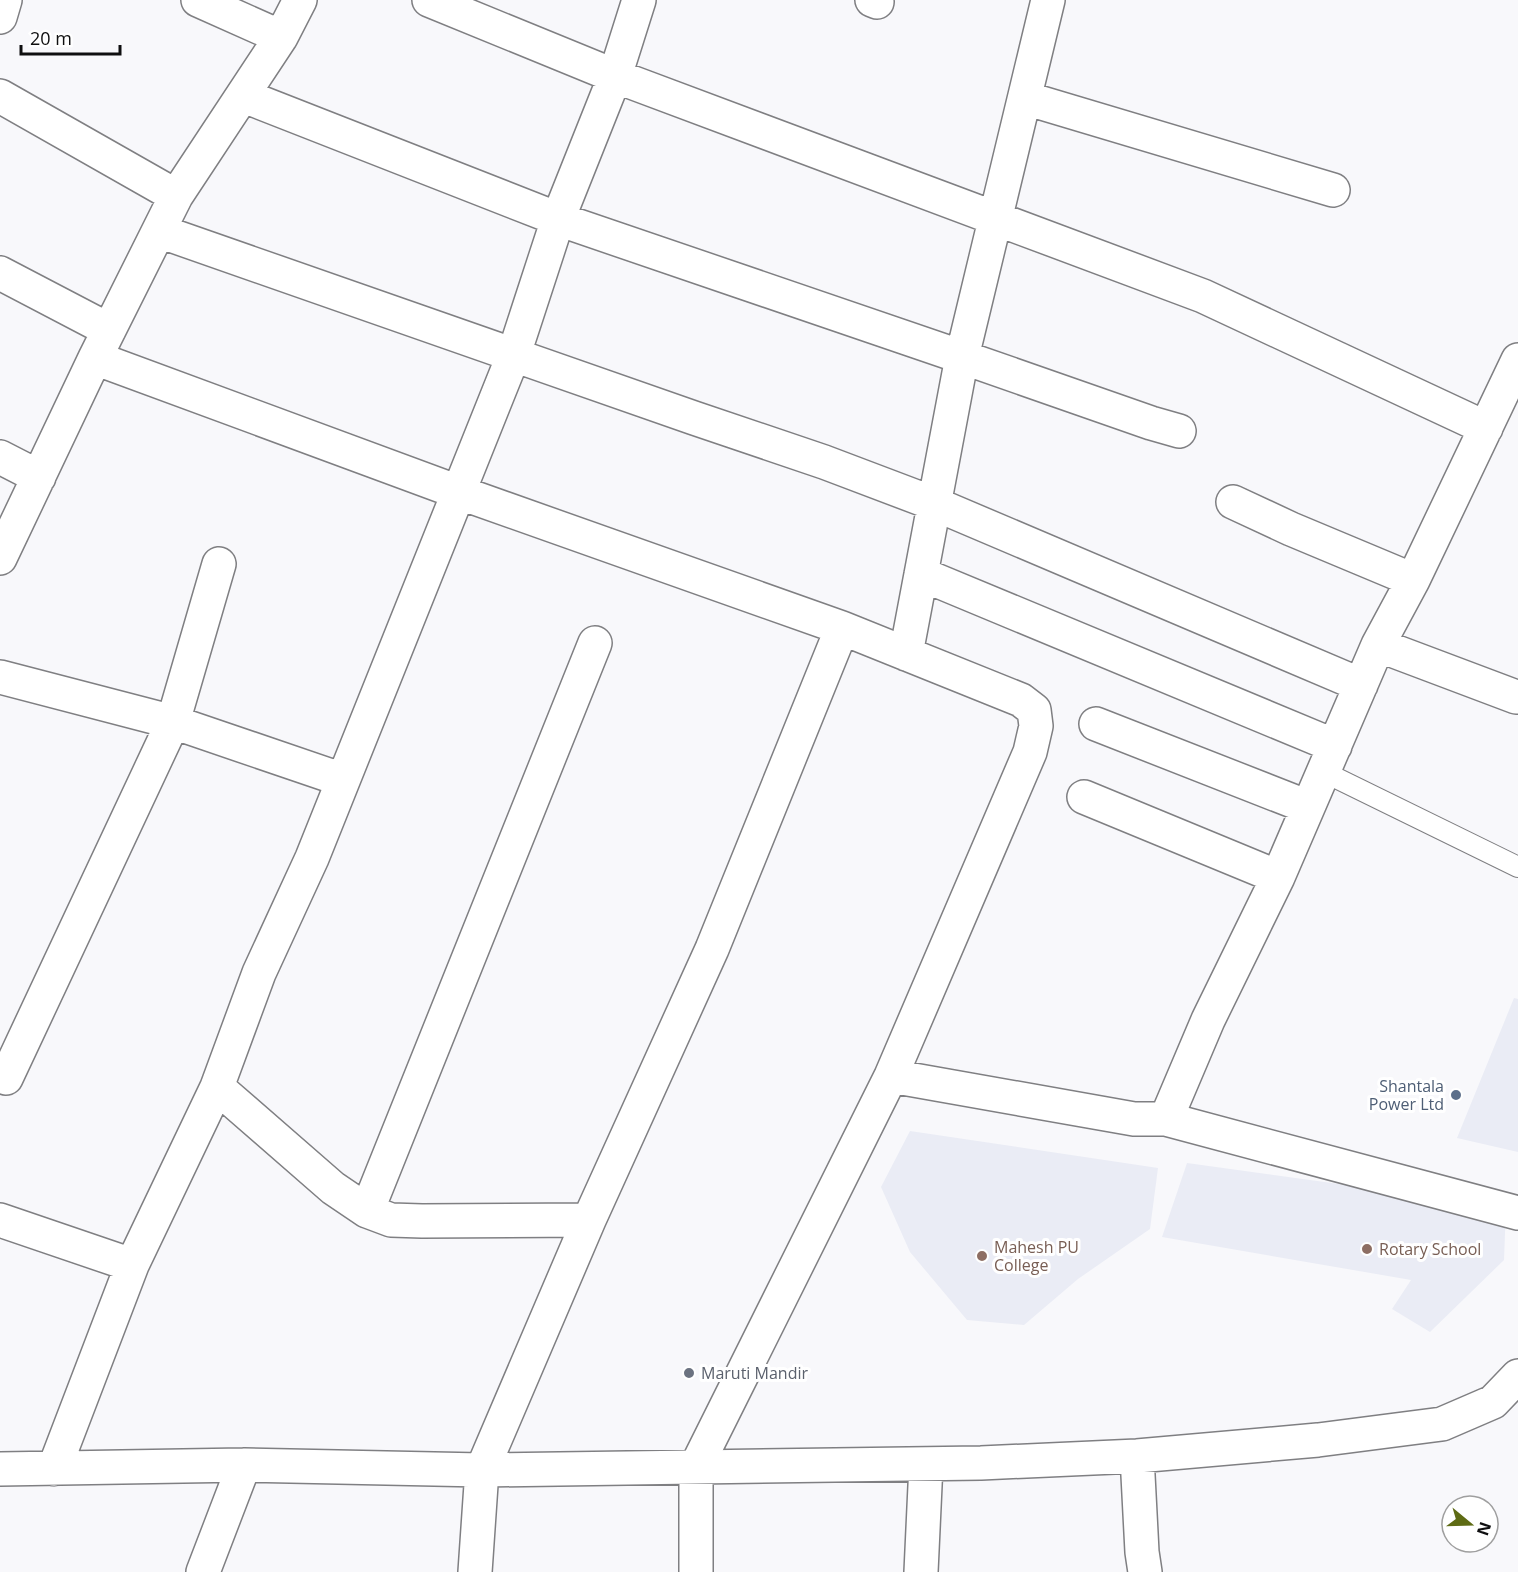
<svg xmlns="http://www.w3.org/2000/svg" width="1518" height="1572" font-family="'Open Sans',sans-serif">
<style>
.built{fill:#eaecf5}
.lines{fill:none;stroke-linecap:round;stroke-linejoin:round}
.lane-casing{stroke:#7f7f82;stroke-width:22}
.street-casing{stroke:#7f7f82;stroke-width:36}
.lane{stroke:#fff;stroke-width:20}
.street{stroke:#fff;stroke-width:33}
.service-dot{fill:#5c6f8a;stroke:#fff;stroke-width:2}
.education-dot{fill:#8d6e63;stroke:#fff;stroke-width:2}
.worship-dot{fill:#6b7280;stroke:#fff;stroke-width:2}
.labels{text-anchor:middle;stroke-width:6;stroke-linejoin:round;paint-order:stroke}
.service-label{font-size:16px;fill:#4e5e75;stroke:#fff;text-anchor:end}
.education-label{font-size:16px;fill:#785e54;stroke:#fff;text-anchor:start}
.worship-label{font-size:16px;fill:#5b616d;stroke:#fff;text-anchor:start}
</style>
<rect width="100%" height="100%" fill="#f8f8fb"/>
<!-- built -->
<path class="built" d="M1514,998l4,1v153l-61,-14z
M910,1131l248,37 -8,61 -72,50 -54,46 -57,-5 -57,-68 -29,-65z
M1187,1163l319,44 -2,53 -74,72 -38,-23 19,-29 -249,-43z"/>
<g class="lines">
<!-- lane casing -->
<g class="lane-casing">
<path id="lane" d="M1324,772l194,95"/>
</g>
<!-- street casing -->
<g class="street-casing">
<path id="street" d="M198,0l83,37
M429,0l186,76 588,220 283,132
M872,0l5,2
M0,17l5,-17
M0,96l176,100
M244,96l314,123 404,138 189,66 28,8
M1025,98l308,92
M159,231l535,187 130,44 111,42 426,181
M0,273l109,57
M95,358l363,134 384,136 179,72 13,10 2,16 -6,26 -139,324 -195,391v105
M0,457l39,20
M1233,502l58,27 122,51
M0,558l95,-200 81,-162 105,-159 19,-37
M921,574l414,172
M1378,645l138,52
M906,654l56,-297 86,-357
M0,677l173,45 46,-158
M1096,724l212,83
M1084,797l194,80
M891,1076l243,43h32l42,-99 70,-143 100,-232 35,-65 105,-220
M6,1078l167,-356 170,58
M217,1087l116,101 34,23 24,9 31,1 167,-1
M1166,1119l352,94
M367,1211l228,-568
M0,1220l132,45
M1137,1456l5,96 3,20
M0,1469l244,-4 238,5 499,-7 156,-7 181,-16 124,-16 51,-22 25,-26
M54,1469l78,-204 85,-178 42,-114 53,-115 202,-504 44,-135 57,-143 24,-76
M203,1572l41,-107
M475,1572l7,-102 107,-250 123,-271 130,-321
M921,1572l5,-108"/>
</g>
<!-- lane -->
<use href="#lane" class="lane"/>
<!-- street -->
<use href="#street" class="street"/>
</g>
<!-- markers -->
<circle class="service-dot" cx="1456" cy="1095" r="6"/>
<g class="education-dot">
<circle cx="1367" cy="1249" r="6"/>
<circle cx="982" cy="1256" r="6"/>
</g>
<circle class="worship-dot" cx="689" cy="1373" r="6"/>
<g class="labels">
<!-- service labels -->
<g class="service-label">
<text x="1444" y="1092">Shantala<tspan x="1444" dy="18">Power Ltd</tspan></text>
</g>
<!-- education labels -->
<g class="education-label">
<text x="994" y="1253">Mahesh PU<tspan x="994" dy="18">College</tspan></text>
<text x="1379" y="1255">Rotary School</text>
</g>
<!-- worship labels -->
<g class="worship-label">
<text x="701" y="1379">Maruti Mandir</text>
</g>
</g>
<!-- north arrow -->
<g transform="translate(1470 1524) rotate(109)"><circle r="28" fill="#ffffff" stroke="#9f9f9f" stroke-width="1.5"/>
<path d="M0-4.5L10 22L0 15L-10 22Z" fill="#5e6b14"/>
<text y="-9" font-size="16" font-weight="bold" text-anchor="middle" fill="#0f0f10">N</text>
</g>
<!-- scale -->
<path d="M21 45v9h99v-9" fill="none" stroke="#0f0f10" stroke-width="3"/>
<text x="30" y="45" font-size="18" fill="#0f0f10" stroke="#ffffff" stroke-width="4.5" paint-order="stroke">20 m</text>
</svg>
